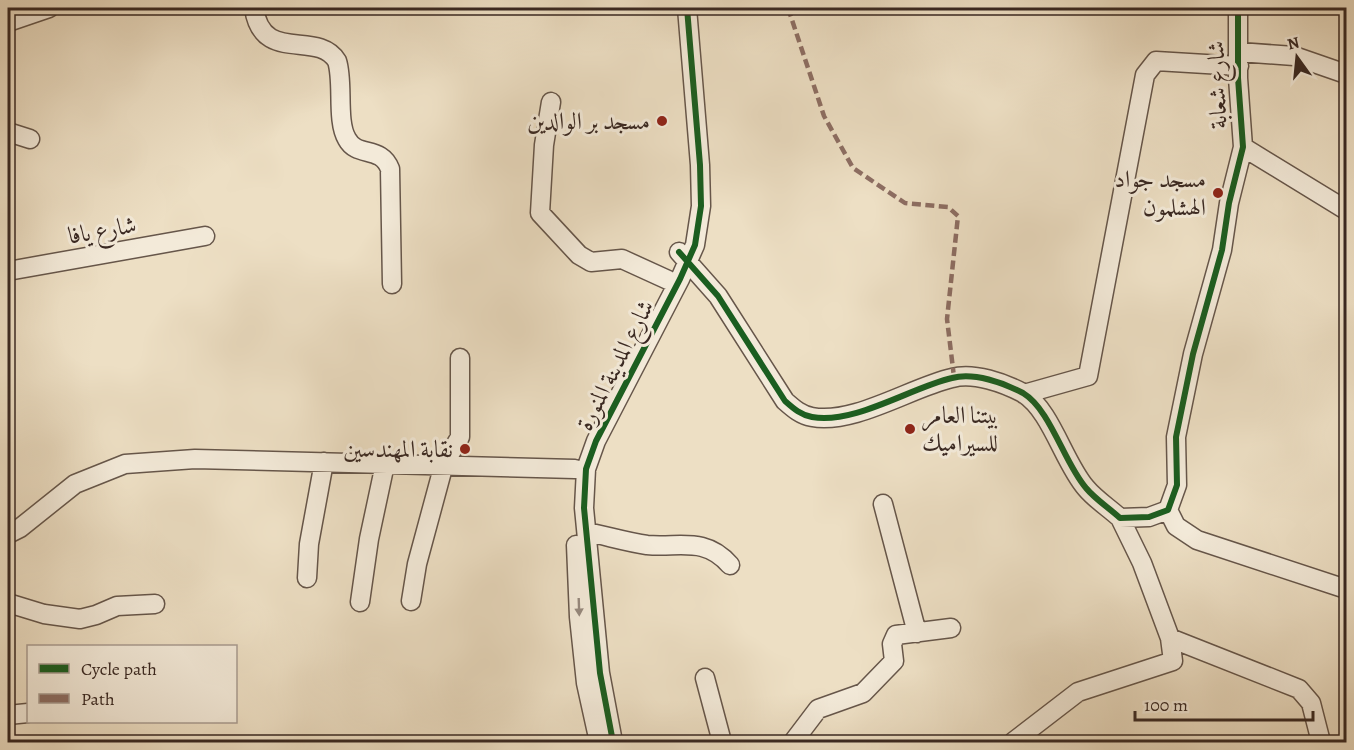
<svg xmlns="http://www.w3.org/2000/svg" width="1354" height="750" font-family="Alegreya,Amiri,serif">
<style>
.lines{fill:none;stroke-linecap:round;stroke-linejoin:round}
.minor-casing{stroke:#66564a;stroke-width:21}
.minor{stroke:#f3ead9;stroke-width:18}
.quiet{stroke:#8d6e63;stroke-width:4.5;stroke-dasharray:9 4.5;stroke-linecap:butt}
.cycleway-casing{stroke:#f3ead9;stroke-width:10}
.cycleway{stroke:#1b5e20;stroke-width:6}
.oneway{fill:#96897e}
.poi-dot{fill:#8f2418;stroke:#f3ead9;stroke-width:2}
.labels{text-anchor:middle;stroke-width:6;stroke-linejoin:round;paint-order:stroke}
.street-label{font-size:24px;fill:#392822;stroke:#f3ead9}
.poi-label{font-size:24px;fill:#392822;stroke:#f3ead9;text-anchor:end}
</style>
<rect width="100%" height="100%" fill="#eddfc4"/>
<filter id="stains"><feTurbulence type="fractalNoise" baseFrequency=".00333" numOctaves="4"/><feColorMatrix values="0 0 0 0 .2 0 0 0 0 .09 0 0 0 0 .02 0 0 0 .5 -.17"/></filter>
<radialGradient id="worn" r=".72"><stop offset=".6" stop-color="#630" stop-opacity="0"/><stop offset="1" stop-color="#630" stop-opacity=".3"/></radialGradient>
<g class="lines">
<!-- minor casing -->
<g class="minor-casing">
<path id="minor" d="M254,8c8,57 63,21 83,53 7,21 -1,60 10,78 10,19 34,6 43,30l2,115
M8,22l41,-14
M1239,52l55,4 52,18
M551,102l-7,43 -4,68 39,42 12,7 31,-3 46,21
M8,132l22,7
M1243,147l103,63
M679,252l39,44 67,105c9,8 16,14 27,16 42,8 100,-30 140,-39 22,-6 52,5 71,15 28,17 41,70 63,95 9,11 23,20 34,30l29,-1 19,-7 9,-25 -1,-48 17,-83 29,-104 7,-47 14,-56 -5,-69v-70
M8,271l197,-35
M1024,394l64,-18 57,-301 11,-14 83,5
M883,504l34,129
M1168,510l8,16 21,14 149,49
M1120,518l22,45 28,75 129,51 12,14 10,39
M587,532c20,4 40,10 60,13 32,3 58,-9 83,20
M8,534l12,-6 55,-44 50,-20 70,-5 380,10
M576,545l3,72 7,66 13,59
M307,578l2,-34 15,-82
M411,601l6,-37 27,-100 16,-27v-79
M360,602l9,-63 16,-75
M8,603l36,11 36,5 16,-4 21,-9 38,-2
M705,678l17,64
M8,715l20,-2
M613,742l-13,-69 -16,-165 2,-39 10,-28 84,-162 15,-34 6,-39 -1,-41 -13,-157
M793,742l25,-33 45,-16 31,-32 -2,-17 4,-9 55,-7
M1013,742l65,-50 95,-31 -3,-23"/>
</g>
<!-- minor -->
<use href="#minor" class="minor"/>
<!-- quiet -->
<path class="quiet" d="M788,8l36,108 29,52 52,35 43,4 10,9 -11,103 7,58"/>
<!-- cycleway casing -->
<g class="cycleway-casing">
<path id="cycleway" d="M679,252l39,44 67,105c9,8 16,14 27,16 42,8 100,-30 140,-39 22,-6 52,5 71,15 28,17 41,70 63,95 9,11 23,20 34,30l29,-1 19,-7 9,-25 -1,-48 17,-83 29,-104 7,-47 14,-56 -5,-69v-70
M613,742l-13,-69 -16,-165 2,-39 10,-28 84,-162 15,-34 6,-39 -1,-41 -13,-157"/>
</g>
<!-- cycleway -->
<use href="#cycleway" class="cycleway"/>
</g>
<!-- one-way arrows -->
<defs><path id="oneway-solid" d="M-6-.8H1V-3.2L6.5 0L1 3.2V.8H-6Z" transform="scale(1.5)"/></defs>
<use class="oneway" href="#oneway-solid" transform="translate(579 607) rotate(88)"/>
<!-- markers -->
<g class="poi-dot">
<circle cx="662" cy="121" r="6"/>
<circle cx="1218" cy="193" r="6"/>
<circle cx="910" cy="429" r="6"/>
<circle cx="465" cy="449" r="6"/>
</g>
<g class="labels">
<!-- street labels -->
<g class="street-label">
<text transform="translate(1217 85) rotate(-92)" y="8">شارع شعابة</text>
<text transform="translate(102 230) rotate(-10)" y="8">شارع يافا</text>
<text transform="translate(615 365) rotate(-63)" y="8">شارع المدينة المنورة</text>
</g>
<!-- poi labels -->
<g class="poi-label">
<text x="650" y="129">مسجد بر الوالدين</text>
<text x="1206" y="187">مسجد جواد<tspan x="1206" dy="28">الهشلمون</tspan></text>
<text x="922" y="423" text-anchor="start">بيتنا العامر<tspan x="922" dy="28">للسيراميك</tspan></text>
<text x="453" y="457">نقابة المهندسين</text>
</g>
</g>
<!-- margin -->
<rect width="1354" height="750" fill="none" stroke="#eddfc4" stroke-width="30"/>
<rect x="9" y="9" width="1336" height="732" fill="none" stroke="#392822" stroke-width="3"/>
<rect x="15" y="15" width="1324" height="720" fill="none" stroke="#392822" stroke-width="1.5"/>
<!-- legend -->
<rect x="27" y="645" width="210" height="78" fill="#f3ead9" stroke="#a99c90" stroke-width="1.5"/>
<rect x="39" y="664" width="30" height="9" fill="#1b5e20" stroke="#a99c90" stroke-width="1.5"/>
<text x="81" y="675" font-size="18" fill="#392822">Cycle path</text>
<rect x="39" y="694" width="30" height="9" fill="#8d6e63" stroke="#a99c90" stroke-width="1.5"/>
<text x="81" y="705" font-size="18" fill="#392822">Path</text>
<!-- north arrow -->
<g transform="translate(1297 57) rotate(345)" stroke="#f3ead9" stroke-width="4.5" paint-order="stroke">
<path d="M0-4.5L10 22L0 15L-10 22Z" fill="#392822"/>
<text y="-9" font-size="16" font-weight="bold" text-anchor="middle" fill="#392822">N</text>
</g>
<!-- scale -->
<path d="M1135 711v9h178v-9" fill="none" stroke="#392822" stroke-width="3"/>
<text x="1144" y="711" font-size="18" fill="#392822" stroke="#f3ead9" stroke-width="4.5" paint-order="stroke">100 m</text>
<rect width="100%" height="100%" filter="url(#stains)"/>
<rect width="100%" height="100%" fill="url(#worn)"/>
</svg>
